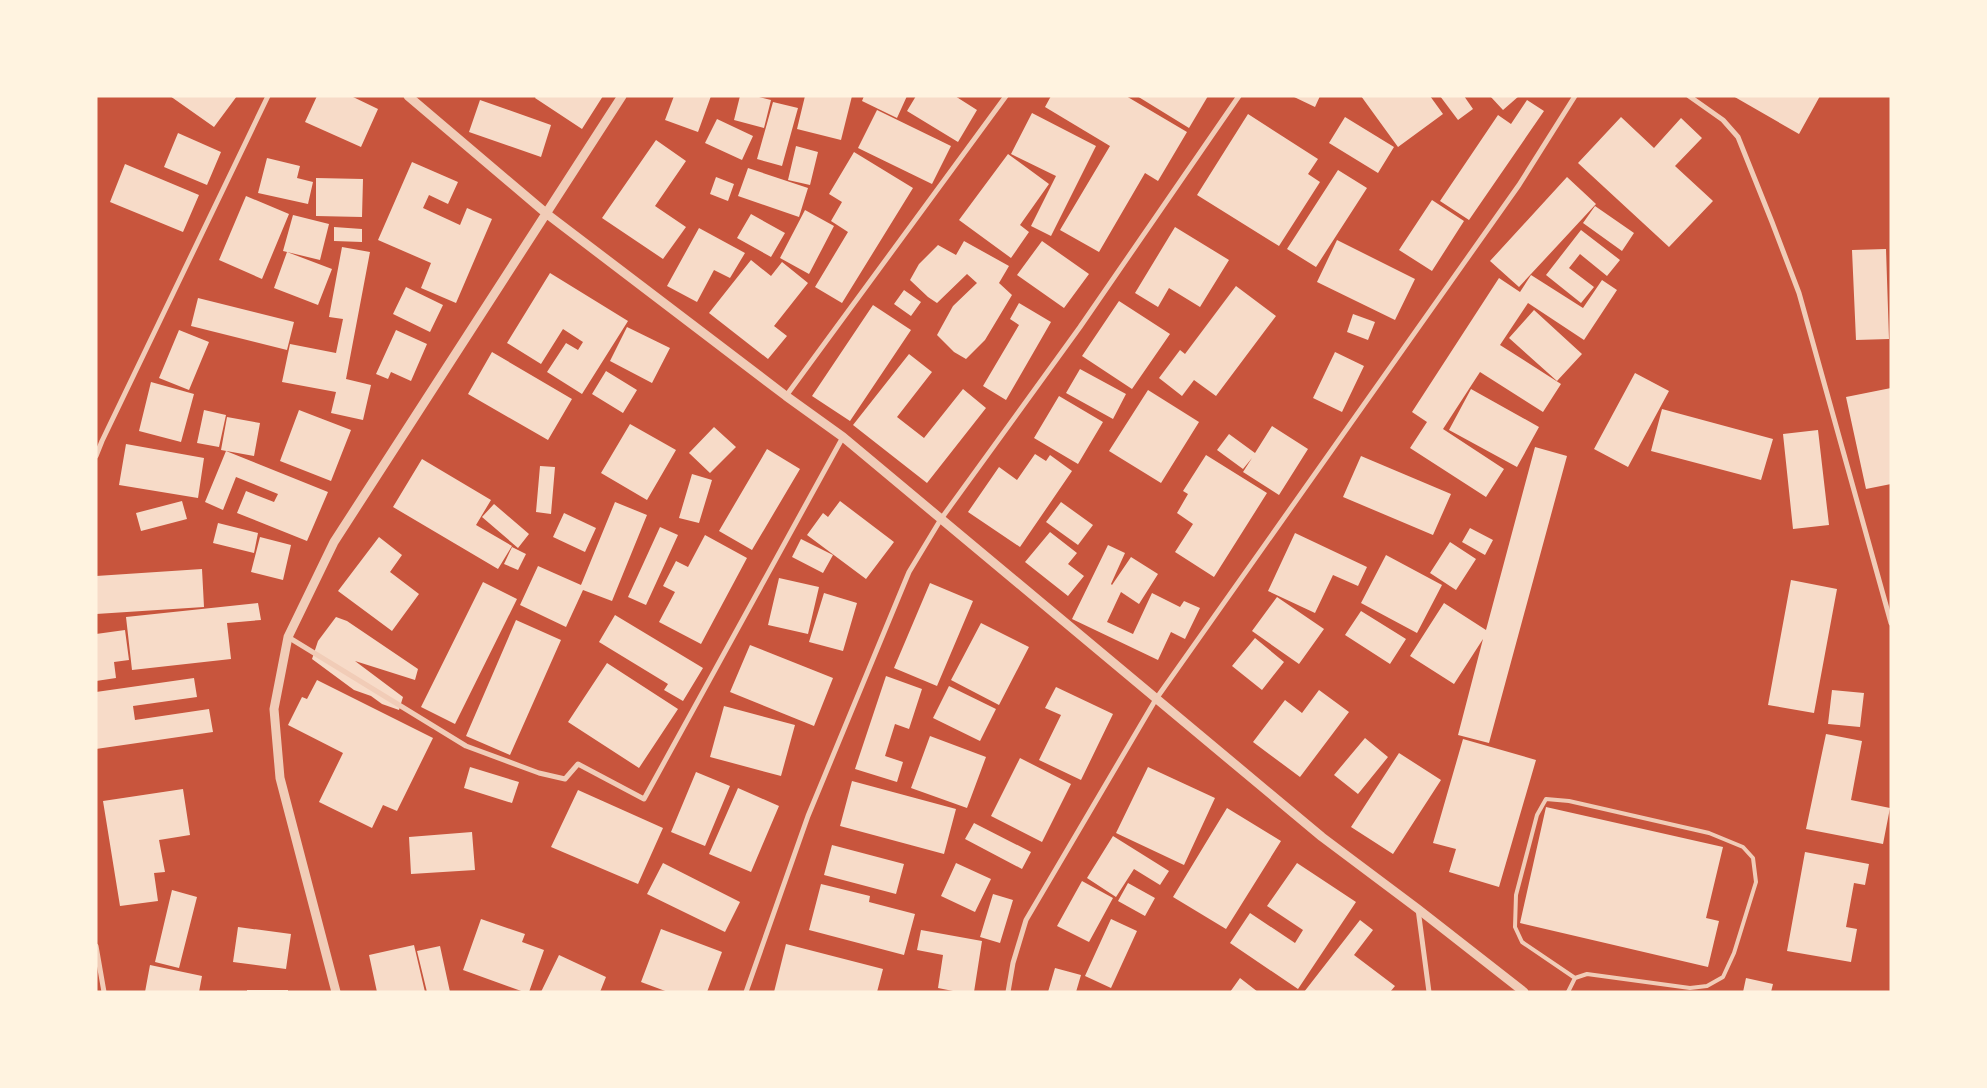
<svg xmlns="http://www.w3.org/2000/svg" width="1987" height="1088" font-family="Cabin,sans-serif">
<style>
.building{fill:#f7dbc8}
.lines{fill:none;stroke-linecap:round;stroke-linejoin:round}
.service{stroke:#f1ccb7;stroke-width:4}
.minor{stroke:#f1ccb7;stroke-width:5}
.tertiary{stroke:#f1ccb7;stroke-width:9}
</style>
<rect width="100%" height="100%" fill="#c8553d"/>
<!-- building -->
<path class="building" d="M170,96h67l-23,31z
M317,96h34l27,13 -17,38 -56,-25z
M536,96h67l-21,33 -47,-31z
M674,96h37l-13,36 -33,-12z
M740,96h15l16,4 -7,28 -30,-8z
M805,96h47l-11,44 -44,-11z
M864,96h43l-10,22 -35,-17z
M916,96h39l22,14 -19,32 -51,-31z
M1051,96h75l61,36 -29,49 -13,-8 -46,79 -39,-22 50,-84 -65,-39z
M1137,96h71l-19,32z
M1292,96h28l-5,11z
M1361,96h69l13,18 -45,33z
M1440,96h24l9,13 -15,11z
M1490,96h29l-16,14z
M1733,96h87l-21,38z
M480,100l71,25 -10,32 -72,-25z
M1527,100l17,11 -75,109 -29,-19 58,-86 13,9z
M773,102l25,6 -16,58 -25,-7z
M877,110l74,36 -19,38 -74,-36z
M1032,113l64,33 -45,90 -20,-10 25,-50 -45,-22z
M1248,114l70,45 -10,15 12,8 -41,64 -82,-51z
M1345,117l49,30 -16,26 -49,-30z
M1621,117l33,31 27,-30 21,20 -27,28 38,35 -44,46 -91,-84z
M717,119l36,17 -11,24 -37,-17z
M178,133l43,19 -14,33 -43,-18z
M656,140l30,21 -31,45 31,21 -23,32 -61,-41z
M796,146l22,6 -8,33 -22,-5z
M854,152l59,36 -71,115 -27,-16 33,-55 -17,-11 11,-19 -13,-8z
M1008,154l41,30 -29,41 9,7 -18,26 -52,-38z
M267,158l33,8 -3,12 16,4 -5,22 -50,-11z
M412,162l46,20 -10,22 -19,-9 -6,13 37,17 7,-17 25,11 -36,84 -35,-15 10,-25 -53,-23z
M125,164l74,31 -16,37 -73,-30z
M748,168l60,20 -9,29 -61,-21z
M1338,170l29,18 -51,79 -29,-18z
M716,177l18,7 -6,17 -18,-7z
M1567,177l29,27 -77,83 -29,-26z
M316,178l47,1 -1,38 -46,-1z
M246,196l43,18 -27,65 -43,-19z
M1432,200l32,21 -32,50 -33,-21z
M1595,206l39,27 -12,18 -39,-28z
M805,210l29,16 -25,48 -29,-16z
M751,214l34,19 -14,24 -34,-19z
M293,215l36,9 -9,36 -37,-9z
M334,227l28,2v13l-28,-1z
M1175,227l54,33 -29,47 -31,-19 -11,19 -23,-14z
M699,228l46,25 -15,25 -16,-8 -17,32 -30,-16z
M1581,230l39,30 -13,16 -27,-22 -11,14 25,19 -13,16 -35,-28z
M1337,240l78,39 -20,41 -78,-38z
M964,241l45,25 -10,17 13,12 -27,45 -19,19 -12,-7 -17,-17 16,-29 24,-23 -10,-9 -30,29 -9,-6 -18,-17 9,-16 19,-19 18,10z
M1042,241l47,33 -25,34 -47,-33z
M342,247l28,5 -24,127 25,6 -8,35 -32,-7 5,-21 -54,-10 8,-38 46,9 7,-34 -14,-2z
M1886,249l3,90 -33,1 -4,-90z
M287,252l45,17 -14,36 -44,-17z
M751,260l20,16 11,-14 26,21 -34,43 13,10 -19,23 -59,-46z
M550,273l78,48 -46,73 -35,-22 19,-29 12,7 5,-8 -20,-13 -22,35 -34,-21z
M1531,275l52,33 19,-28 15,10 -33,50 -56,-37 -28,42 61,39 -18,28 -63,-40 -37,57 61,40 -18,28 -76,-49 17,-26 -15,-10 87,-134 21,14z
M1236,286l40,30 -60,80 -22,-16 -12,16 -23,-18 21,-28 5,4z
M406,287l37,18 -13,27 -37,-18z
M904,290l17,12 -10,14 -17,-12z
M198,298l96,24 -7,28 -96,-24z
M1119,301l51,33 -38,55 -50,-33z
M1019,303l32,19 -45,78 -23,-14 36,-61 -9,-6z
M873,305l38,25 -61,91 -38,-25z
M1534,310l48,44 -25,27 -48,-43z
M1353,314l22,8 -7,18 -21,-8z
M627,327l43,21 -18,35 -42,-22z
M179,330l30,12 -20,48 -30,-12z
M396,330l31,14 -16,37 -20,-9 -3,7 -12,-5z
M492,352l80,47 -24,41 -80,-46z
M1335,352l29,14 -22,46 -29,-14z
M909,354l23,18 -35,45 27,21 39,-49 23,19 -59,75 -74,-58z
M1080,369l46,25 -13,25 -47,-26z
M606,371l31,19 -14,23 -31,-19z
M1635,373l34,18 -41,76 -34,-18z
M151,382l43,12 -13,48 -42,-11z
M1891,388v96l-25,5 -20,-92z
M1471,389l68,38 -22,40 -68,-37z
M1148,390l51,32 -38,61 -52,-32z
M1059,396l44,26 -25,42 -44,-26z
M1662,409l111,30 -12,41 -110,-29z
M204,410l22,5 -7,32 -22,-4z
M299,410l52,20 -20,51 -51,-20z
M227,417l33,6 -6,33 -33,-6z
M630,424l46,26 -29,50 -46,-27z
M1272,426l36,23 -29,46 -36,-23 9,-14 -9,11 -26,-19 12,-16 26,19z
M714,427l22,20 -26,26 -21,-20z
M1818,430l11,95 -36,4 -10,-95z
M126,444l78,14 -6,40 -79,-13z
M1535,447l32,9 -78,287 -31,-8 25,-96 -29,45 -44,-28 34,-53 42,27z
M767,449l33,20 -48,81 -33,-19z
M226,451l102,41 -21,49 -70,-28 9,-22 28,11 4,-8 -42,-17 -13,33 -18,-8z
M1035,454l11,7 4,-6 22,16 -52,76 -52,-35 31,-45 18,13z
M1206,455l61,38 -53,84 -39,-25 18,-28 -16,-11 11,-19 -5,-3z
M1361,456l90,38 -18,41 -90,-38z
M422,459l69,41 -15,25 36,21 -14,23 -105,-62z
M540,466l15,1 -4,47 -15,-2z
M692,474l20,6 -13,43 -20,-5z
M182,501l5,18 -46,12 -5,-18z
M840,501l54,41 -28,37 -59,-44 16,-22 5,4z
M615,502l32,13 -35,86 -29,-11 -17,37 -46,-22 18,-39 43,19z
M1061,502l32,23 -15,20 -32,-23z
M494,504l35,30 -11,14 -36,-31z
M564,513l32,15 -11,24 -32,-15z
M218,523l40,10 -4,20 -41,-10z
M660,527l18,8 -32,70 -18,-8z
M1470,528l23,12 -8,15 -23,-13z
M1050,532l27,21 -9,11 16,12 -16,20 -43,-34z
M1295,533l72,34 -9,19 -25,-11 -18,38 -47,-22z
M705,535l42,23 -46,86 -42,-22 16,-30 -12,-6 13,-25 12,6z
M260,537l31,8 -8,35 -32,-8z
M379,537l23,18 -12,17 29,22 -27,37 -54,-40z
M801,539l32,16 -10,18 -31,-16z
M1450,542l26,17 -20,31 -26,-17z
M1108,545l17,8 -14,31 1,1 19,-28 27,17 -19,30 -18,-12 -14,30 26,12 19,-41 28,14 4,-6 16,7 -15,31 -14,-7 -13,28 -86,-41z
M512,547l14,7 -8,16 -14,-6z
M1386,555l56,30 -25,48 -56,-30z
M202,569l2,38 -108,7v-38z
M779,578l40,9 -11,47 -40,-9z
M1791,580l46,9 -23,124 -46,-8z
M483,582l34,17 -62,125 -34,-17z
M930,583l43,18 -36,85 -43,-18z
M824,593l33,10 -14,48 -34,-9z
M1277,597l47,32 -25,35 -47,-33z
M258,603l3,17 -34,3 4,36 -99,11 -6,-53z
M1361,611l45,28 -16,25 -45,-29z
M615,615l88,53 -20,33 -19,-11 4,-6 -69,-42z
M336,617l11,4 71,48 -3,11 -60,-19 48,36 -4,13 -17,-6 -11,-8 -17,-6 -42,-31 6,-18z
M516,620l45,20 -51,115 -44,-19z
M981,623l48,24 -30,58 -48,-25z
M125,630l4,30 -15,2 2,16 -20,3v-47z
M1255,638l29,24 -22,28 -30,-24z
M750,645l83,33 -19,48 -84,-34z
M607,663l71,46 -39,59 -71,-46z
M886,676l36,13 -13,40 -14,-5 -10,32 18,6 -6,20 -42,-13z
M194,678l3,19 -64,9 2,14 74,-11 4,23 -117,17v-57z
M317,680l116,58 -36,73 -14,-6 -11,23 -53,-26 24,-49 -55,-28 14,-28 5,2z
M949,686l47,23 -16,32 -47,-23z
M1056,687l57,27 -32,66 -42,-20 22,-45 -16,-7z
M1319,690l30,22 -49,65 -47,-35 32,-42 17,13z
M1832,690l32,3 -4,34 -32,-3z
M724,706l71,19 -14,51 -71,-19z
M1826,734l36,7 -11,59 39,8 -7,36 -77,-15z
M930,736l56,21 -19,51 -56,-20z
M1365,738l23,19 -30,37 -24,-19z
M1463,739l73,21 -37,127 -50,-15 7,-23 -23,-6z
M1399,753l42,27 -48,74 -42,-27z
M1020,758l51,26 -29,58 -51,-26z
M470,767l49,15 -7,21 -48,-15z
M1148,767l67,31 -31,67 -68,-32z
M696,772l34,14 -25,60 -34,-14z
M852,781l104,28 -12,45 -104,-28z
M738,788l41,18 -28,66 -42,-18z
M183,789l7,46 -31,5 6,32 -11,1 4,28 -38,5 -17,-105z
M578,790l85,38 -25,56 -87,-37z
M1546,807l177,40 -17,71 13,3 -11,46 -188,-44z
M1227,808l54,33 -55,88 -53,-32z
M974,823l57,29 -9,17 -57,-30z
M472,832l3,38 -64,4 -2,-37z
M1113,836l56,35 -9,14 -26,-16 -18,28 -29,-19z
M832,845l72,19 -8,30 -72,-19z
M1805,852l64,12 -4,21 -11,-2 -8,44 11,2 -6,33 -64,-11z
M663,863l77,39 -15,30 -78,-38z
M956,863l35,16 -16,33 -34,-16z
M1297,863l59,39 -58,87 -68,-46 20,-30 45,30 8,-13 -36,-24z
M1082,881l31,17 -24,44 -32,-16z
M1128,883l27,15 -10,18 -27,-15z
M821,884l49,12 -1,6 46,12 -11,41 -95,-25z
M172,890l25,7 -18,71 -24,-6z
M993,894l20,6 -13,43 -20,-6z
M481,919l44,15 -3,8 22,8 -15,42h-5l-61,-22z
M1111,919l26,12 -26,57 -26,-12z
M1360,920l13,10 -19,25 41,31 -5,6h-86z
M238,927l53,7 -5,35 -53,-7z
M661,929l61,23 -15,40h-39l-27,-10z
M921,930l61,11 -8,51h-16l-20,-4 5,-33 -26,-5z
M786,944l97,25 -6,23h-103z
M414,945l11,47h-48l-8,-37z
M440,946l10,46h-23l-10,-41z
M559,955l47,22 -6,15h-59z
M150,965l52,11 -3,16h-54z
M1055,968l26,7 -5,17h-28z
M1240,978l18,14h-28z
M1746,978l27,6 -2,8h-28z
M247,990h41v2h-41z"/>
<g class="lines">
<!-- service -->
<path class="service" d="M1568,992l7,-14 12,-4 103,14 17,-2 16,-9 11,-24 22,-71 -3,-24 -10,-11 -34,-14 -140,-32 -23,-2 -9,16 -21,80 -1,32 7,15 53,36"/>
<!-- minor -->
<path class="minor" d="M1689,96l34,24 15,17 34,85 27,71 92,330
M786,396l220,-300
M96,456l6,-15 166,-345
M288,637l178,109 73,27 26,6 13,-15 66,35 199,-362
M1418,909l11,83
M96,946l8,46
M746,992l62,-176 101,-244 32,-53 139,-192 159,-231
M1008,992l5,-29 13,-43 130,-221 363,-514 56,-89"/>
<!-- tertiary -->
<path class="tertiary" d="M408,96l139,118 239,182 57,41 479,400 96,72 106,83
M336,992l-56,-214 -6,-69 14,-72 46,-95 288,-446"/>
</g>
<!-- border -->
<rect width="1987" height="1088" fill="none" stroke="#fff3e0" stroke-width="195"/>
</svg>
